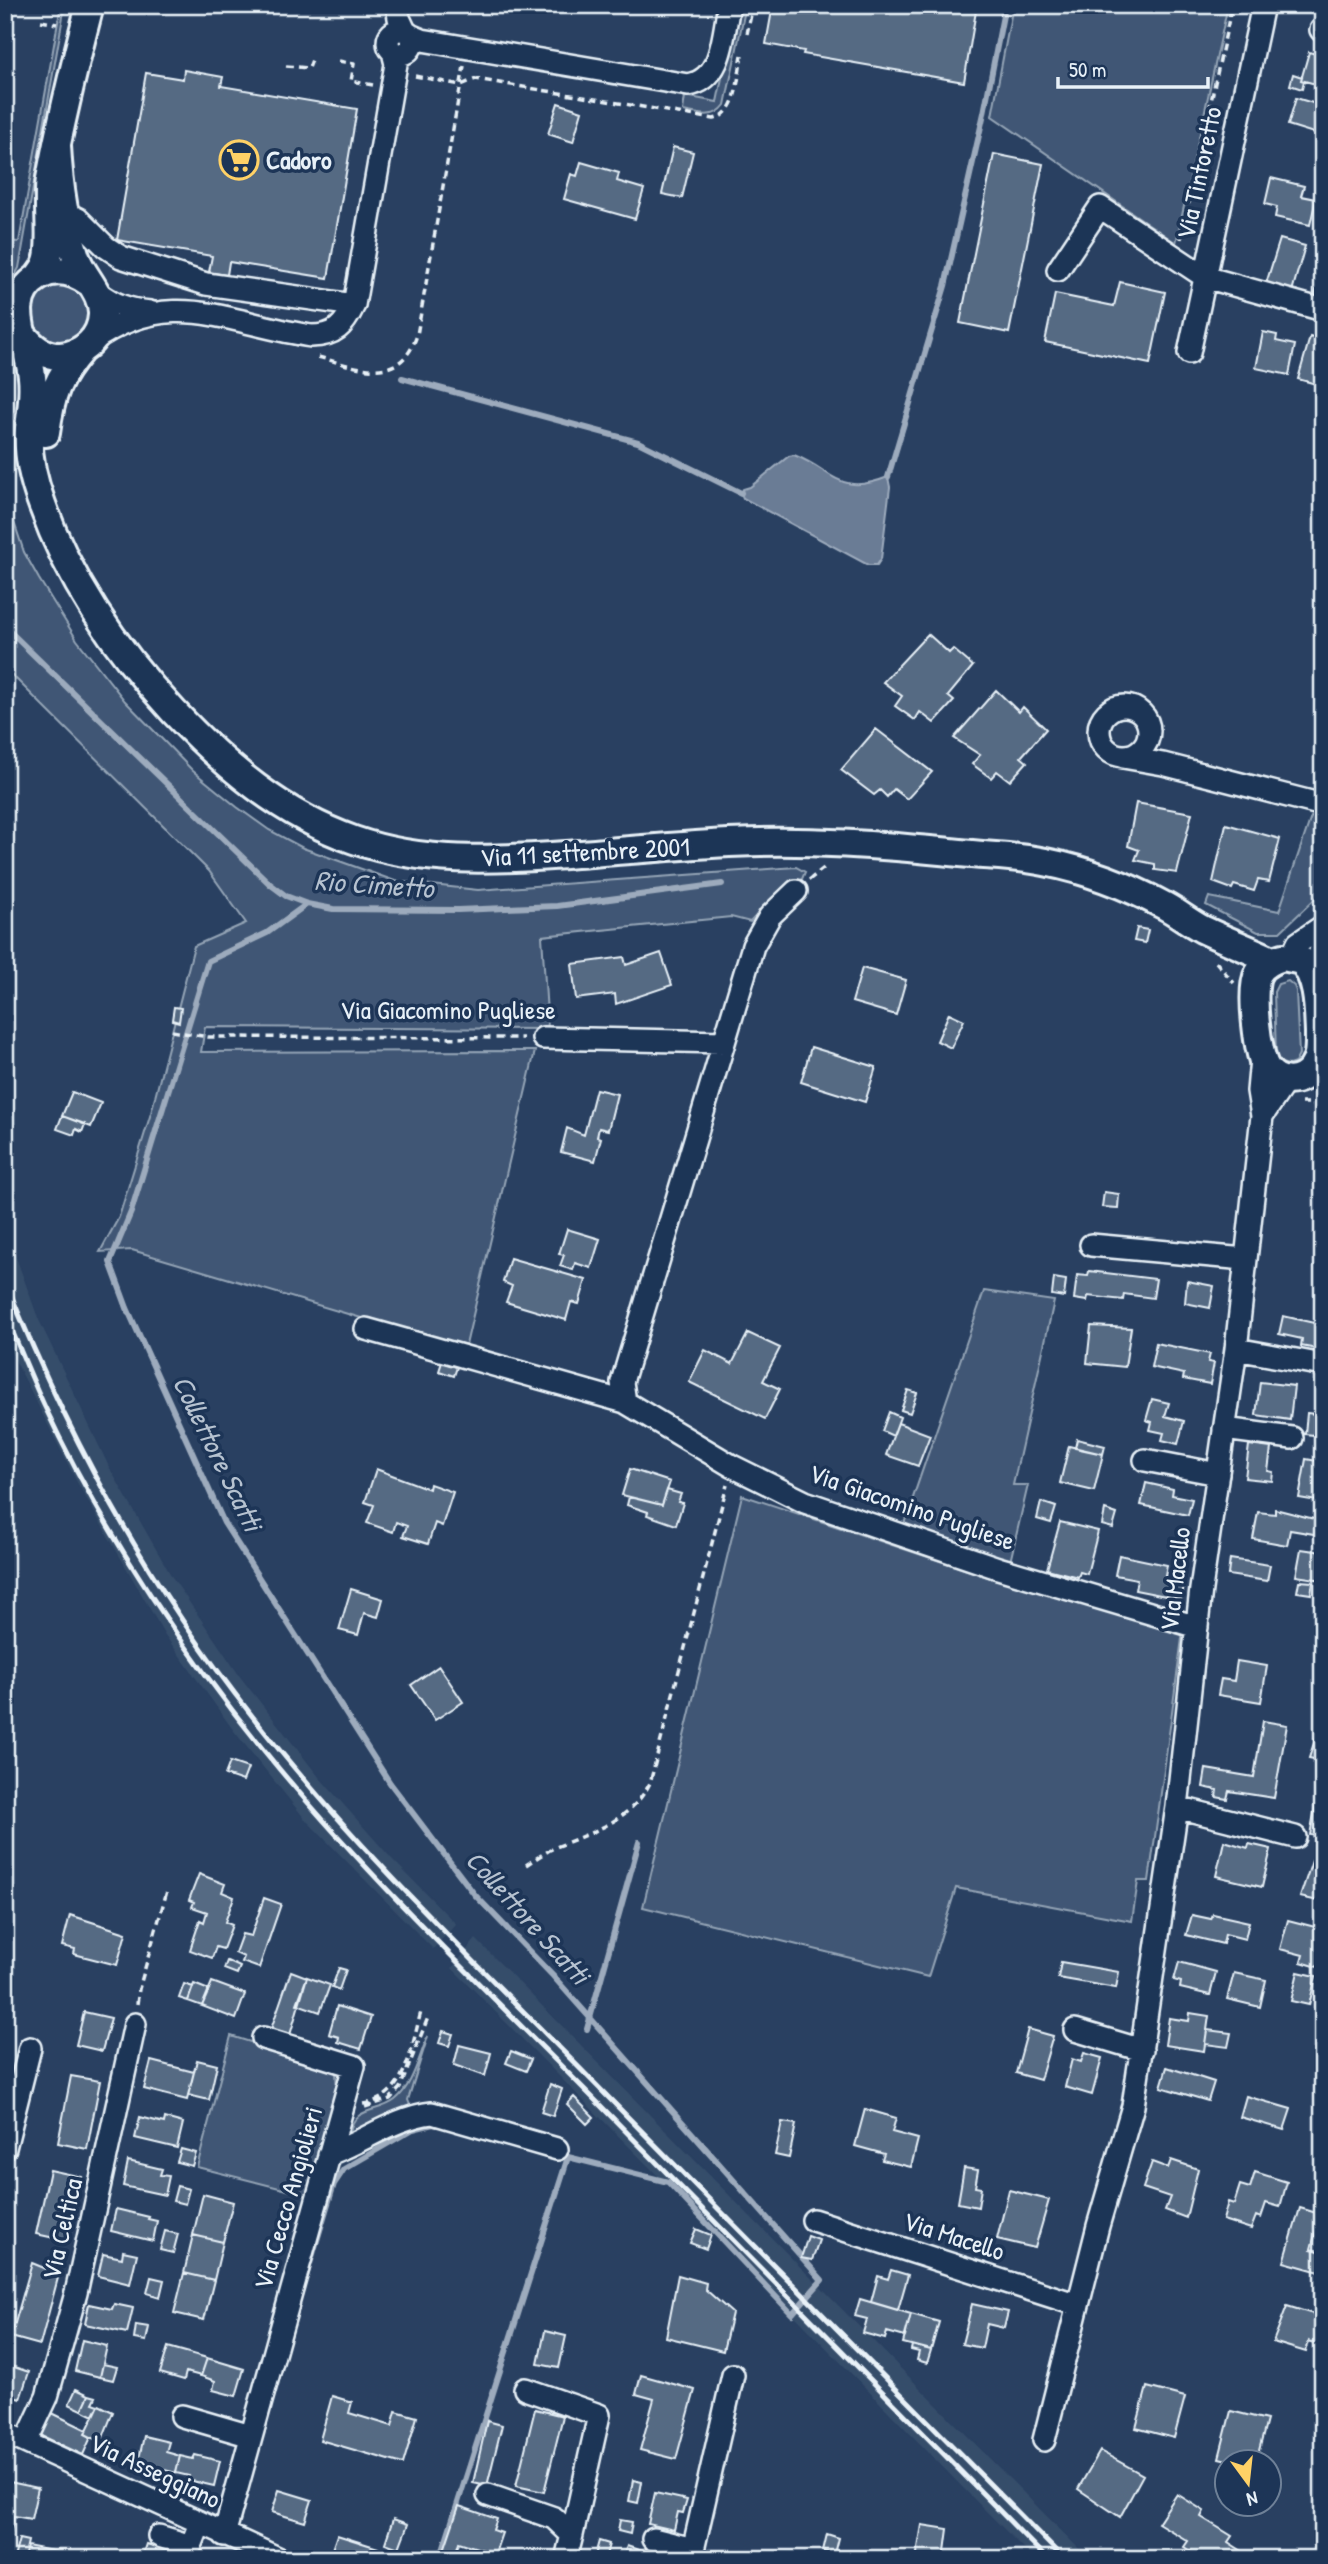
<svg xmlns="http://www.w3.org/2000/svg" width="1328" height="2564" font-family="'Patrick Hand',sans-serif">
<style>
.built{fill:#364d6b}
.green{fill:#415774;stroke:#94a4b6;stroke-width:2}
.water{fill:#6b7c95;stroke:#9dabbd;stroke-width:2}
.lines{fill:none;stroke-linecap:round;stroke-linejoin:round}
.stream{stroke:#9dabbd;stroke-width:6}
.building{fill:#556a83;stroke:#e8f1f8;stroke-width:2}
.minor-casing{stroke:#e8f1f8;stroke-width:26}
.major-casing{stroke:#e8f1f8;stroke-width:32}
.path{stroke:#e8f1f8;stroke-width:3.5;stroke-dasharray:7 5;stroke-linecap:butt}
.minor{stroke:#1d3557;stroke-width:21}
.major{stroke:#1d3557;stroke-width:26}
.rail{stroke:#e8f1f8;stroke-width:5}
.labels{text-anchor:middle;stroke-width:7;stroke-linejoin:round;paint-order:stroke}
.poi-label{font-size:26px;font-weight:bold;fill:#e8f1f8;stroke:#1d3557;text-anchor:start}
.street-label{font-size:26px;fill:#e8f1f8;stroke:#1d3557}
.water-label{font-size:28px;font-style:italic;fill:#b6c2d0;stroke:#1d3557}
</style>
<rect width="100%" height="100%" fill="#294061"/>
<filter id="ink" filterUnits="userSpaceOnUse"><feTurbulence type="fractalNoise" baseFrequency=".0143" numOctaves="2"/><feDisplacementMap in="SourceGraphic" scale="14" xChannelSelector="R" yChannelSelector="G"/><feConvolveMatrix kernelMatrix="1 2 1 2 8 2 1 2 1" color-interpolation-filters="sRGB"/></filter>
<g filter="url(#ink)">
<!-- built -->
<path class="built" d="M5,1227l33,91 72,151 62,108 69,101 78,99 72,81 65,66 -23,25 -128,-130 -71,-88 -69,-96 -88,-153 -72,-142z
M476,1939l613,620h-55l-59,-59 -300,-307 -223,-225z"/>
<!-- green -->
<path class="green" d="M61,5h4l-46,263 -5,9 -9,6v-42l14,1z
M737,5h9l-21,100c-11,15 -26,9 -42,6l2,-15 32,6z
M1013,5h215l-52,238 -184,-127z
M31 314a29 29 0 1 1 58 0a29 29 0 1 1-58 0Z
M5,495l19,57 15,27 38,61 48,61 68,70 44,36 32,23 34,18 92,33 83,9 318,-23 9,5 -3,7 -27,17 -25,26 -19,-5 -189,19 6,93 -343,-2 -4,25 334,-1 -69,294 -98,-25 -236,-70 -32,2 19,-35 32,-104 43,-167 52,-23 -37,-52 -204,-203z
M1311,817l12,3v71l-43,41h-22l-52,-27 3,-8 70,14z
M1288,981l6,5 2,5 3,64 -4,8 -6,2 -8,-2 -5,-8 -2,-63 4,-8z
M984,1291l70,10 -41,184h15l-18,77 -106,-38z
M742,1495l246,82 195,54 -34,250h-11l-6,40 -176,-33 -28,89 -285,-70z
M231,2036l100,31 5,4 1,22 -30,102 -110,-28z
M428,2036l-20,64 2,5 -53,29 -7,-1c3,-27 29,-20 45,-33 18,-14 24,-44 33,-64z"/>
<!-- water -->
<path class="water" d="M794,455c41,16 44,42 94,22l2,10 -9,72 -4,6h-9l-125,-67 -2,-5 2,-4 7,-2 39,-31z"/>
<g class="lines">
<!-- stream -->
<path class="stream" d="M402,378l236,64 103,51
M888,477l57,-191 39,-173 21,-108
M5,627l265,257 16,12 21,8 26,5 125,1 99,-4 165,-22
M307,904l-40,29 -59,28 -77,251 -21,50 17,46 97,215 166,260 85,112 78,81 269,304 -30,34 -124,-132 -100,-25 -128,402
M587,2029l52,-187
M306,2277l28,-93 10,-15 69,-40 20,-5 5,1"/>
</g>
<!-- building -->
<path class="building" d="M773,5h204l-13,77 -161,-28 1,-3 -38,-7z
M1309,52l14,4v30l-22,-6z
M184,70l39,7 -2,9 136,23 -29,169 -99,-16 -2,13 -18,-3 3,-16 -95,-16 29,-167 37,6z
M1293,74l9,3 -1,3 3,1 -2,8 -12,-4z
M1296,98l27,8v30l-35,-11z
M558,103l24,8 -9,31 -25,-8z
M673,147l20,5 -11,46 -20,-4z
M994,154l49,10 -34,169 -49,-10z
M581,162l38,11 -2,8 27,8 -9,30 -71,-20 7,-25 6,2z
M1271,178l33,8 -3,10 15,3 -6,26 -35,-8 2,-10 -12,-3z
M1280,239l25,7 -14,49 -26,-8z
M1323,263v37l-9,-2z
M1120,282l45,10 -15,72 -105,-22 10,-48 59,12z
M1263,332l14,3 -1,6 19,4 -6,30 -33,-7z
M1310,337l10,3 -3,10 6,1v35l-25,-7z
M928,634l21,19 4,-4 20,17 -25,30 6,5 -20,22 -14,-11 -5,8 -20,-14 7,-10 -19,-14z
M996,690l23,22 4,-5 23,22 -25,28 6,5 -17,19 -13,-10 -6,7 -19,-14 8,-9 -26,-17z
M876,729l56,43 -25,27 -13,-10 -7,8 -7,-7 -6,5 -33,-25z
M1136,803l56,10 -15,60 -22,-3v-6l-20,-4 4,-10 -11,-4z
M1226,824l54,15 -11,43 -11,-2 -4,11 -20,-6 -2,4 -19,-7z
M1137,928l11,2 -3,13 -11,-2z
M661,953l11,32 -56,19 -1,-10 -39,5 -4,-35 52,-7 2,8z
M862,968l44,12 -10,35 -44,-13z
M174,1007l7,1 -2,14 -7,-2z
M949,1013l15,7 -13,28 -14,-7z
M811,1047l65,20 -11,35 -64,-20z
M596,1089l21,5 -9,36 -9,-2 -2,9 4,1 -6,23 -34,-9 6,-24 17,7z
M72,1092l29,11 -10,24 -29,-11z
M62,1116l23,8 -3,8 -6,-3 -2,6 -17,-6z
M1104,1192l15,2 -1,14 -16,-1z
M567,1229l33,10 -9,29 -16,-5 -2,7 -13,-4 4,-11 -5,-1z
M510,1258l76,22 -7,24 -8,-2 -5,18 -60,-18 6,-16 -9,-4z
M1089,1271l67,8 -3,19 -29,-4 -1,6 -35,-4 -1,5 -13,-2 3,-24 11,1z
M1054,1278l12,2 -2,17 -12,-2z
M1187,1281l27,5 -4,22 -25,-5z
M1283,1316l40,9 -1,25 -21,-4 1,-7 -23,-5z
M1091,1326l40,2 -6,39 -38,-4z
M748,1333l32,15 -17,33 17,8 -15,30 -76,-37 16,-32 27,14z
M1156,1343l54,11 -2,8 6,1 -4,21 -27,-5 1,-5 -33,-7z
M442,1362l15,5 -3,9 -15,-5z
M1260,1382l34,4 -4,34 -34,-5z
M908,1390l9,3 -7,20 -9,-3z
M1152,1399l17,4 -4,13 19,5 -6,23 -16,-4 2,-7 -14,-3 2,-8 -6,-2z
M889,1412l11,5 -7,19 -11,-5z
M1307,1413l16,2v21l-18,-2z
M898,1423l32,12 -12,31 -32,-11z
M1077,1439l28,7 -2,8 -28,-6z
M1249,1445l22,3 -3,23 5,1 -1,9 -27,-3z
M1069,1446l34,8 -9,37 -34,-8z
M1306,1459l17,3v40l-24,-4z
M376,1469l53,20 1,-5 23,8 -11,34 -7,-3 -7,21 -25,-8 4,-10 -11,-4 -3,10 -26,-9 7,-18 -9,-3z
M630,1469l40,13 -8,23 -40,-10z
M1146,1483l27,6 -1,6 20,4 -4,16 -47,-10z
M667,1490l14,4 -3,8 5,1 -7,22 -29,-10 1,-3 -21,-7 2,-8 33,8z
M1041,1502l15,5 -5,16 -14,-4z
M1275,1509l47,12 -2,14 -30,-5 -3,15 -34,-6 5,-27 17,2z
M1105,1510l12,4 -4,14 -11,-3z
M1060,1522l38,9 -11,43 -7,-2 -2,5 -31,-8z
M1301,1549l22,3v28l-27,-4z
M1119,1555l48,10 -3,17 20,4 -3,13 -46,-9 2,-11 -22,-4z
M1230,1559l40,6 -3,16 -39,-6z
M1299,1581l14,1 -2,12 -14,-2z
M351,1589l32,10 -5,18 -14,-4 -6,22 -19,-5z
M1237,1661l30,5 -6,36 -43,-7 3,-16 13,2z
M439,1666l24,36 -28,18 -24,-35z
M1263,1721l24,4 -13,73 -45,-7 -2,8 -11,-2 1,-7 -14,-3 3,-18 48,8z
M1321,1722l2,1v38l-14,-3z
M230,1762l18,6 -5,13 -18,-6z
M1316,1803l7,1v33l-13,-2z
M1224,1841l24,7 1,-4 22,5 -9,38 -46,-11z
M1313,1858l10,3v41l-23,-5z
M199,1874l26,10 -3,8 12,5 -9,25 7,3 -9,24 -7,-2 -4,11 -22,-8 10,-30 4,2 3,-10 -15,-5 2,-5 -5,-2z
M264,1898l17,6 -22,64 -17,-6 2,-5 -9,-4 7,-19 9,2z
M1213,1914l36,8 -4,17 -20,-5 -2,10 -37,-9 6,-20 19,4z
M70,1915l56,18 -9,32 -43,-11 1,-5 -13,-3z
M1288,1920l35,9v20l-5,18 -17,-5 2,-7 -23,-6z
M227,1961l13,6 -3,7 -13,-5z
M1061,1962l58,10 -3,16 -58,-10z
M1179,1962l37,10 -6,23 -30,-7 1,-6 -7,-2z
M339,1968l7,2 -7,20 -7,-3z
M291,1971l16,6 -17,58 -19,-6z
M1298,1972l18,4 -7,29 -18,-4z
M1234,1973l32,7 -6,27 -33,-8z
M307,1977l23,8 -10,27 -23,-8z
M212,1982l33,12 -9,25 -34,-13z
M184,1984l9,3 -5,14 -9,-3z
M194,1984l15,6 -7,16 -14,-5z
M337,2006l34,11 -10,32 -23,-7 1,-5 -10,-3z
M84,2012l27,6 -9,33 -26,-6z
M1190,2013l19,3 -5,35 -39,-6 4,-27 20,3z
M1028,2029l25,7 -13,44 -24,-7z
M1207,2030l24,3 -3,14 -23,-3z
M443,2031l10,3 -4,12 -10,-3z
M459,2045l32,8 -6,23 -31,-11z
M511,2051l20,8 -5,12 -20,-8z
M1084,2053l18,5 -10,37 -27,-8 7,-28 9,3z
M197,2060l20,5 -8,35 -21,-5z
M151,2061l43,11 -7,28 -43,-11z
M1167,2067l47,15 -6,19 -47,-14z
M71,2076l29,5 -13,68 -29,-6z
M550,2084l12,5 -9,27 -12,-4z
M1246,2096l45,13 -7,21 -44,-13z
M574,2097l20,20 -7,7 -20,-20z
M865,2109l31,9 -4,14 26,7 -7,28 -29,-7 2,-6 -29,-8z
M140,2117l24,6 1,-5 18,5 -6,25 -42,-10z
M782,2122l14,2 -7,34 -14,-3z
M181,2149l15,4 -4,13 -15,-4z
M1171,2160l27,9 -12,49 -21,-8 5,-13 -27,-9 9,-26 16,6z
M128,2161l34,8 -2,6 9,1 -4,19 -42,-9z
M964,2168l14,2 -3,17 6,1 -3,19 -20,-4z
M50,2170l32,7 -14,64 -32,-7z
M1255,2172l32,10 -7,25 -14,-4 -5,15 -5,-2 -5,13 -28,-9 5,-18 6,2 6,-19 10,3z
M177,2186l12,3 -4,15 -12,-3z
M1009,2190l40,10 -14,48 -38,-9z
M203,2194l30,8 -10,40 -30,-7z
M1300,2208l23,7v13l-6,-1 -6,22 12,3v21l-39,-11z
M116,2209l33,8 -1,2 9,2 -4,20 -42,-10z
M696,2229l15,6 -5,14 -16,-6z
M165,2231l13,3 -5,19 -13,-3z
M193,2235l30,7 -9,38 -30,-7z
M808,2236l11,4 -7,20 -11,-2z
M123,2251l14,3 -7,30 -32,-8 5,-22 19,4z
M32,2263l27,11 -19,71 -29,-8z
M891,2270l17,5 -10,35 -27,-8 7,-26 10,3z
M184,2273l30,7 -10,40 -30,-7z
M678,2275l28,8 -1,6 27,24 -9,38 -57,-14z
M151,2277l13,3 -4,17 -13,-4z
M860,2299l51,15 -6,23 -18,-5 -2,7 -22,-6 4,-14 -12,-3z
M89,2304l23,5 2,-5 19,4 -6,25 -42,-9z
M972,2304l36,8 -4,16 -17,-4 -5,24 -20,-4z
M1287,2306l36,11 -8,26 -6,-2 -3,11 -33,-10z
M911,2314l28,8 -8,28 -28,-7z
M136,2325l13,2 -3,14 -12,-2z
M545,2331l21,5 -7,32 -21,-4z
M82,2340l25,6 -7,31 -25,-6z
M912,2345l19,5 -4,13 -10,-3 2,-8 -8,-2z
M168,2347l39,11 -6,18 -15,-4 -2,8 -24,-7z
M207,2358l37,11 -8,27 -23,-6 2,-9 -14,-5z
M5,2364l24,8 -9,27 -15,-5z
M103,2364l14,3 -4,13 -13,-3z
M641,2375l54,15 -19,69 -36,-9 14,-51 -18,-5z
M1147,2387l38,10 -11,41 -38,-10z
M76,2389l13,6 -7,15 -13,-6z
M89,2395l7,2 -3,6 6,2 -5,11 -12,-6z
M332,2396l20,6 -3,11 43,13 4,-15 21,6 -14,47 -83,-24z
M99,2405l14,7 -12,30 -16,-8z
M535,2409l28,7 -19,76 -28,-6z
M1231,2411l36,9 -11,42h-20l-17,-4z
M50,2412l37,18 -2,4 6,3 -8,18 -43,-20z
M487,2421l15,4 -15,61 -14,-3z
M144,2436l25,6 -3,10 14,4 -4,17 -38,-10z
M1100,2451l43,24 -23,42 -42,-28z
M195,2455l25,6 -6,25 -26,-6 1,-4 -13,-3 4,-17 13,3z
M633,2480l9,2 -4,21 -9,-2z
M5,2481l33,7 -7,31 -17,-3 -9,41 6,2h-6z
M279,2490l33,10 -7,22 -33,-10z
M655,2493l32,7 -4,13 -5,-1 -4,18 -26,-6z
M1177,2494l27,17 -3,6 31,19 -4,6 14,9 -5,8h-34l-19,-12 4,-6 -30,-18z
M459,2506l38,13 -4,11 9,3 -9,26 -12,-3 2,-6 -24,-8 -5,17h-13z
M393,2519l15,5 -9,24 -14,-5z
M620,2520l12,2 -2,12 -12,-3z
M922,2525l26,4 -4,30h-28z
M827,2534l12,4 -4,16 -12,-3z
M337,2535l41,13 -3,11 -46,-1z
M19,2539l9,2 -4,18 -10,-1z
M599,2541l10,3 -4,15h-11z
M146,2544l37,10 -1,5h-41z
M27,2546l36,7 -1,6h-38z
M627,2546l17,6 -2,7h-20z"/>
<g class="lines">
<!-- minor casing -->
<g class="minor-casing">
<path id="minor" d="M397,5l2,13 6,13
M388 42a12 12 0 1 1 24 0a12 12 0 1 1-24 0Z
M1321,30l2,1
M410,35l12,5 266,45c35,-5 35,-51 41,-80
M66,213l12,6 28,28 15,10 85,27 148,21
M1058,270l42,-63 105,70 118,33
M96,291c17,13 32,19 54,21
M91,342c80,-57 135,-19 220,-6 24,0 33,-10 43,-31l42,-241 -3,-12
M1189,353l74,-348
M1099 731a25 25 0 1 1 50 0a25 25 0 1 1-50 0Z
M1123,757l40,7 160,41
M1291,958l7,-15 25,-17
M1313,978l10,-37
M543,1038l181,4
M1262,1116l24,-35
M1091,1245l154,14
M366,1329l259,73 107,64 73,36 193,66 199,59
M1236,1349l87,16
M625,1402l-3,-20 131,-436 17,-30 26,-25
M1224,1429l68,9
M1145,1460l73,14
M1177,1807l118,30
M1075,2030l67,20
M5,2148l25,-100
M329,2154c34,-12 67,-37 103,-41l125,36
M813,2220l265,85
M182,2416l69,20
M5,2433l275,126
M1044,2440l54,-214 35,-120 44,-299 24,-218 35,-240 26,-233 -4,-25 3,-32
M26,2442l21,-45 29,-104 59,-269
M488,2495l66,23 18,17 27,-120 -74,-26
M224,2535l130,-469 -91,-28
M159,2536l32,10 9,-23
M653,2539l40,10
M566,2559l6,-24
M691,2559l42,-184"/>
</g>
<!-- major casing -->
<g class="major-casing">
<path id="major" d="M37,278c3,-4 7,-9 9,-14 8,-17 0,-62 4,-85 11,-59 25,-116 40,-174
M88,282c-14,-10 -31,-15 -48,-6 -40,23 -11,67 -8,101 2,17 -1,34 -3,51 -2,25 4,52 13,76 28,79 75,147 132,208 51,54 108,103 180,128 68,24 141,20 212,15 54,-4 108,-9 163,-12 78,-4 153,2 231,10 28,3 57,3 85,9 41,8 83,24 120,44 13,7 24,16 37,23 23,11 47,20 70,31
M24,336c10,12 20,20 36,20 23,-1 41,-19 42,-41 1,-22 -19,-38 -26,-58 -12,-36 -17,-74 -19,-111
M46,433c5,-38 11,-55 36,-84
M1283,957l19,4c16,18 16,48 17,71 0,12 1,26 -7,37 -12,16 -34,15 -45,0 -10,-14 -17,-80 -9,-95 5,-10 15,-14 25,-17z"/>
</g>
<!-- path -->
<path class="path" d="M8,15l2,-10
M41,21l16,3
M747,34l6,-29
M339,61l15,3 -3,17 22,4
M286,66l23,2 4,-11
M415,76l46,9 15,-6 238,40c24,-5 24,-44 28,-64
M1181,239l51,-234
M318,357c39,10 82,30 99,-22l47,-269
M809,880l16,-13
M1216,962l18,21
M172,1031l36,6 315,1
M1301,1103h7l15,5
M526,1865c9,-6 18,-12 28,-17 37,-16 76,-26 96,-65l77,-298
M137,2004l2,-15 28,-98
M363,2104c44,-6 48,-57 58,-92
M365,2107l25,-8 10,-11 29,-73"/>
<!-- minor -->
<use href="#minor" class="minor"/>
<!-- major -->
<use href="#major" class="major"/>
<!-- rail -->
<path class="rail" d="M5,1280c62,155 144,306 248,437 107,137 235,257 356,381 152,153 303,307 455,461
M5,1314c13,30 25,61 39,91 59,127 146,257 236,365 98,117 210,224 317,332 150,153 300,305 450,457"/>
</g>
</g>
<!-- icons -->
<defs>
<g id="supermarket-ring" transform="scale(2.0125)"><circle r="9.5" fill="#1d3557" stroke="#ffd166" stroke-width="1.5"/><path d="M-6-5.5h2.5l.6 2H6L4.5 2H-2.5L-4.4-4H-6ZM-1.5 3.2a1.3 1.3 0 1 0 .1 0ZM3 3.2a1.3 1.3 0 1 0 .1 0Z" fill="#ffd166"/></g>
</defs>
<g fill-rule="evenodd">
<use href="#supermarket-ring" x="239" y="160"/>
</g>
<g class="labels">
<!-- poi labels -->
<g class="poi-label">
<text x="266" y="169">Cadoro</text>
</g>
<!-- street labels -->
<g class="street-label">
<text transform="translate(1199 173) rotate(-78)" y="9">Via Tintoretto</text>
<text transform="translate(585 852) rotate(-3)" y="9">Via 11 settembre 2001</text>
<text x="448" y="1019">Via Giacomino Pugliese</text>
<text transform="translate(912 1507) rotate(19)" y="9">Via Giacomino Pugliese</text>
<text transform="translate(1175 1579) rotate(-83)" y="9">Via Macello</text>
<text transform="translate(288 2198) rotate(-74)" y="9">Via Cecco Angiolieri</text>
<text transform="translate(62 2229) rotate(-77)" y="9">Via Celtica</text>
<text transform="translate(954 2236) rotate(18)" y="9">Via Macello</text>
<text transform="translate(155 2471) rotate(25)" y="9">Via Asseggiano</text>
</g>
<!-- water labels -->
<g class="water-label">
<text transform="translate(374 884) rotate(4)" y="10">Rio Cimetto</text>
<text transform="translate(218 1453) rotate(64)" y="10">Collettore Scatti</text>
<text transform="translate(528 1917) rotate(48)" y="10">Collettore Scatti</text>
</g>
</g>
<!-- margin -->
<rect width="1328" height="2564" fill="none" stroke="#1d3557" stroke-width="28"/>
<rect x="14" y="14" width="1300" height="2536" fill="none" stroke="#e8f1f8" stroke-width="2.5" filter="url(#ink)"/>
<!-- north arrow -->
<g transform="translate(1248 2483) rotate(165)"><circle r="33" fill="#1d3557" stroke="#6e8097" stroke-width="2"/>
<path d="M0-5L12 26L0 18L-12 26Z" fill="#ffd166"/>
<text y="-10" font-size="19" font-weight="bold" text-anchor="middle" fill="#e8f1f8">N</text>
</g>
<!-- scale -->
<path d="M1058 77v10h150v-10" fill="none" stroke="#e8f1f8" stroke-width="3.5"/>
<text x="1069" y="77" font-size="21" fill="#e8f1f8" stroke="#1d3557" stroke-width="5" paint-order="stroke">50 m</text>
</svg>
